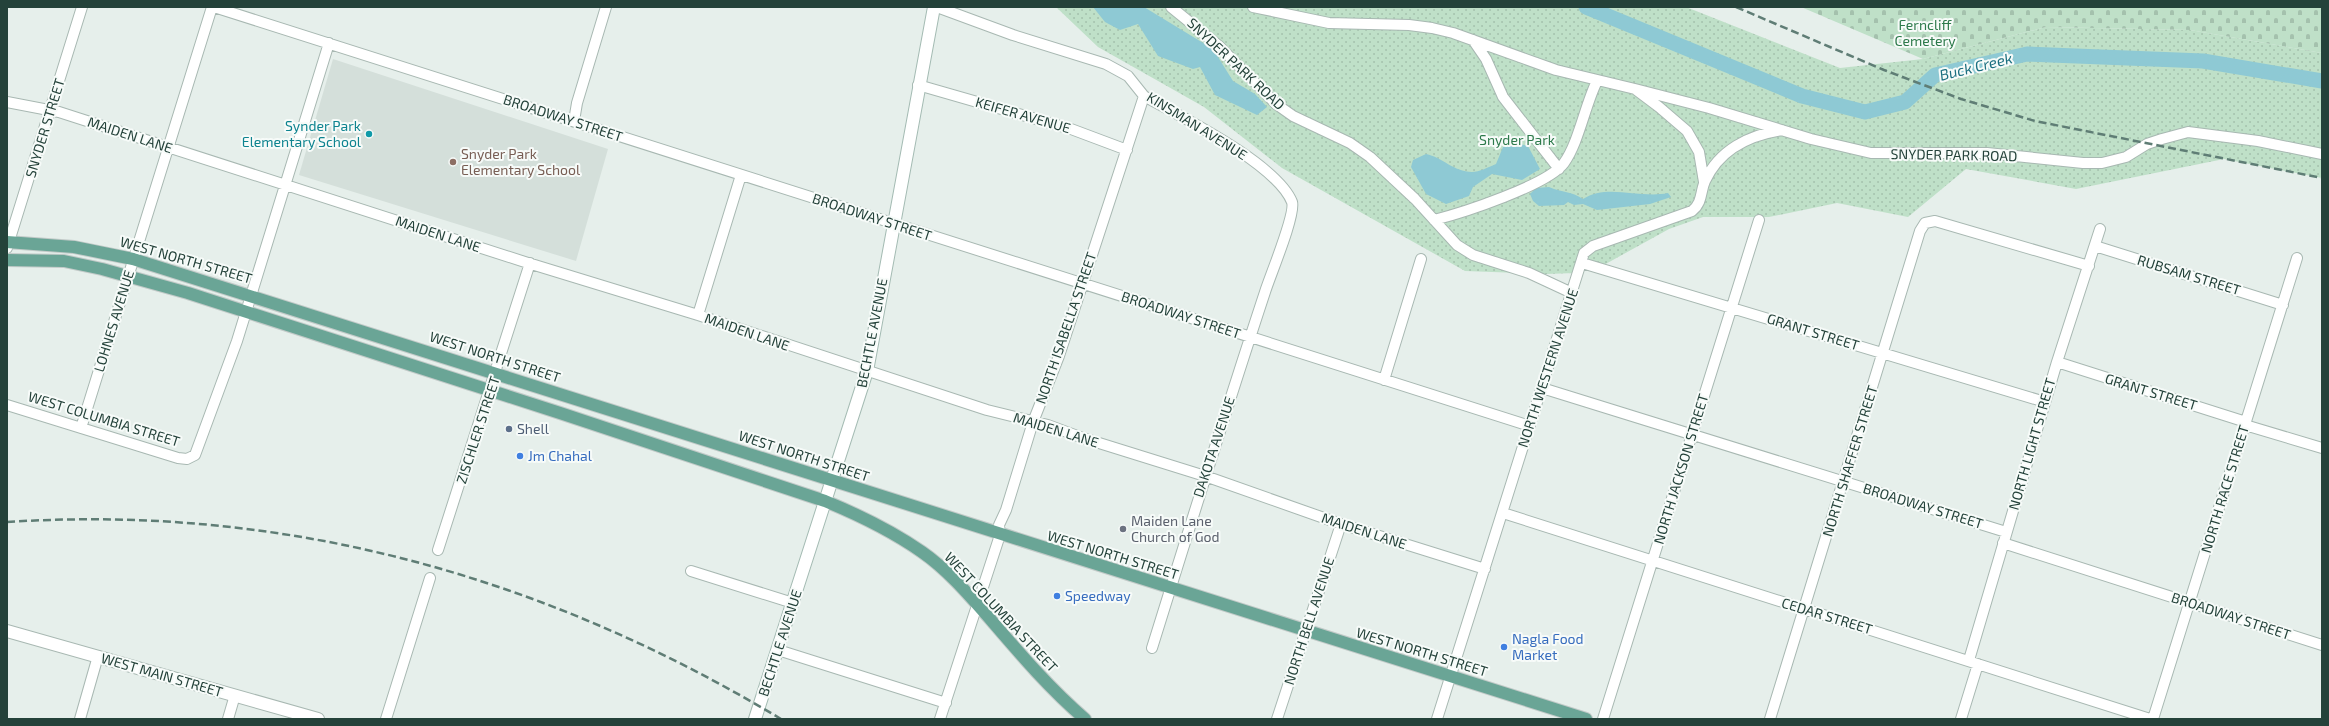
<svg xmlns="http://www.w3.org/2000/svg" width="2329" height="726" font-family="'Exo 2',sans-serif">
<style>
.built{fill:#d4dfda}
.grass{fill:url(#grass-dots)}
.cemetery{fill:url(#cemetery-stones)}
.water{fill:#8ec9d4}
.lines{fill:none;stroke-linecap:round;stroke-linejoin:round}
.river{stroke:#8ec9d4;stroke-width:15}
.minor-casing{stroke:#a8b8b2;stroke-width:12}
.tertiary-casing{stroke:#a8b8b2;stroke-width:14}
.secondary-casing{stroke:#a4bbb3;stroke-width:14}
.primary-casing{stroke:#c2cac8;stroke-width:14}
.minor{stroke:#fff;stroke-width:10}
.tertiary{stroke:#fff;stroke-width:12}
.secondary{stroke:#fff;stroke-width:12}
.primary{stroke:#6aa596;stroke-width:12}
.rail{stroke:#5f7d75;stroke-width:2.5;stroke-dasharray:8 4;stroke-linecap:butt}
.culture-dot{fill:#0f9aa8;stroke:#f7fbf9;stroke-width:1.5}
.education-dot{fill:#8d6e63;stroke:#f7fbf9;stroke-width:1.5}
.service-dot{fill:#5c6f8a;stroke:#f7fbf9;stroke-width:1.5}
.shop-dot{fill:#3f7fe0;stroke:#f7fbf9;stroke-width:1.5}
.worship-dot{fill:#6b7280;stroke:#f7fbf9;stroke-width:1.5}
.labels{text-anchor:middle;stroke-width:4;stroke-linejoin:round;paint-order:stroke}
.park-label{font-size:14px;fill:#2d7a4b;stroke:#f7fbf9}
.street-label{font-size:14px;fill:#24423a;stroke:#f7fbf9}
.culture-label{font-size:14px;fill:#0d838f;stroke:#f7fbf9;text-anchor:end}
.education-label{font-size:14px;fill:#785e54;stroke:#f7fbf9;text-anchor:start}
.service-label{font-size:14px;fill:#4e5e75;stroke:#f7fbf9;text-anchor:start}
.shop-label{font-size:14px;fill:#366cbe;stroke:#f7fbf9;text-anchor:start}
.worship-label{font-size:14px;fill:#5b616d;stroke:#f7fbf9;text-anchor:start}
.water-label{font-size:15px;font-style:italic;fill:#1c6f80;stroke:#f7fbf9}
</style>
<defs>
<pattern id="grass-dots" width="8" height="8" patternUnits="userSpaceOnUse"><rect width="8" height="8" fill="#bfe0c8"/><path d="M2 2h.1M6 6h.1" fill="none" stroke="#a4c1ad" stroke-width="1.8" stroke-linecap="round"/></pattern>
<pattern id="cemetery-stones" width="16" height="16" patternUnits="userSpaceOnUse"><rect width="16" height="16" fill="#bfe0c8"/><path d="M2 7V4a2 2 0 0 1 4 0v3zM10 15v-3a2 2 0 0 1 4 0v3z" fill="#a4c1ad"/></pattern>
</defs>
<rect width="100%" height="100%" fill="#e6efeb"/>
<!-- built -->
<path class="built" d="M333,59l275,90 -32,112 -277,-86z"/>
<!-- grass -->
<path class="grass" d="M1056,7h630l154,61 83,-9 123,-32 144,3 132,23v125l-98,-19 -148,30 -110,-20 -58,48 -71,-14 -68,14h-66l-34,12 -67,37 -27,7 -29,1 -81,-3 -183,-103 -78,-61 -106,-60z"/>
<!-- cemetery -->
<path class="cemetery" d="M1801,7h521v46l-132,-23 -144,-3 -123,32z"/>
<!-- water -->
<path class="water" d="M1093,7h51l69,42 20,32 22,13 12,13 -10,8 -42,-20 -15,-28 -7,2 -35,-13 -20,-32 -18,6 -15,-8z
M1517,143l11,3 12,23 -18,11 -30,-6 -19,13 -4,9 -23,8 -20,-10 -15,-27 2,-7 13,-6c16,3 28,18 46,18 7,0 17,-5 24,-8l7,-17z
M1549,187c14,6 22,4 34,12 24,-16 57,0 85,-6l3,4 -21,7 -53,6 -14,-6 -9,1 -6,-3 -4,3 -25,1 -6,-5 -3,-7 6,-6z"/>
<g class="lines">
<!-- river -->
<path class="river" d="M1586,7l216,89 63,16 40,-10 30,-27 92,-21 176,7 119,20"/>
<!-- minor casing -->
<g class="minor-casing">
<path id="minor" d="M214,7l1316,419
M937,7l76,28 93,29 22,12 16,20c36,20 133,68 148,106 4,12 -22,74 -27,90 -39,118 -76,237 -113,356
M1171,7l48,39 57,58 17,12 57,27 20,14 45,42 42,46 16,10 56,18 43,20
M1253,7l76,16 80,2 23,3 21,5 103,37 79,19 24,18 28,24 12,21 5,30
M1473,40l13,19 17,38 56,72
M918,85l153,44 56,21
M1635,89l74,19 102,31 60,14h116l96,10h19l24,-6 21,-13 15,-5 26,-7 70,9 64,13
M7,102l52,10 469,151 170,52 289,95 61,15 35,13 122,38 136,48 144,45
M574,121l3,-18 29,-96
M1434,220c28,-7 114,-35 130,-57 15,-21 21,-58 33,-82
M2095,246l188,59
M7,248l75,-241
M1582,263l463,139
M698,315l43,-140
M2057,362l189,60
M1384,380l37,-121
M1542,388l464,144
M7,405l171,53 9,1 8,-4 42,-114 92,-298
M2245,425l77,23
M81,428l131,-421
M1503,513l647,206
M2003,543l319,102
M438,550l92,-287
M691,571l102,32
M778,650l168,53
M1969,660l88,-298 43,-133
M80,719l18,-63
M228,719l7,-24
M386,719l44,-141
M940,719l60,-184 -1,-10 7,-15 27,-88 26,-66 85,-260
M1277,719l64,-195
M1437,719l147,-466 9,-7 99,-35c11,-9 8,-19 13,-30 14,-31 44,-46 77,-51
M1603,719l156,-499
M1770,719l150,-488 5,-8 10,-2 154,45
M1961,719l17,-55
M2153,719l144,-461"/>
</g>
<!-- tertiary casing -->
<g class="tertiary-casing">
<path id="tertiary" d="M7,631l311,88"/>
</g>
<!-- secondary casing -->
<g class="secondary-casing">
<path id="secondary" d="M755,719l112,-348 67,-364"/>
</g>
<!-- primary casing -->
<g class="primary-casing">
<path id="primary" d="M7,242l67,5 59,12 1453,460
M7,260l57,1 38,8 86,24 372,120 265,88c34,14 67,30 97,51 26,18 48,44 69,68 30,35 59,69 94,99"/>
</g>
<!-- minor -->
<use href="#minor" class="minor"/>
<!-- tertiary -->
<use href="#tertiary" class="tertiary"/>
<!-- secondary -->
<use href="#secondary" class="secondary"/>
<!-- primary -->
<use href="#primary" class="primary"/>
<!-- rail -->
<path class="rail" d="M1736,7l148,63 77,29 74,22 287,57
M7,522c278,-18 536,54 774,197"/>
</g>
<!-- markers -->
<circle class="culture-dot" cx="369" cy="134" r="4"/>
<circle class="education-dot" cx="453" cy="162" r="4"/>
<circle class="service-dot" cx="509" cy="429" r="4"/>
<g class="shop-dot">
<circle cx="520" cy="456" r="4"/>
<circle cx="1057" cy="596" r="4"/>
<circle cx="1504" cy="647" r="4"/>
</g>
<circle class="worship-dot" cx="1123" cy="529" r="4"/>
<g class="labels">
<!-- park labels -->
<g class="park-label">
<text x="1925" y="30">Ferncliff<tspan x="1925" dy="16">Cemetery</tspan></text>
<text x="1517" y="145">Snyder Park</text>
</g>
<!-- street labels -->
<g class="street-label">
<text transform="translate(1236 64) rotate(43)" y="5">SNYDER PARK ROAD</text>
<text transform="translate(1023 115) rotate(16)" y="5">KEIFER AVENUE</text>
<text transform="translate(563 118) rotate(18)" y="5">BROADWAY STREET</text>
<text transform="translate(1197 126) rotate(32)" y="5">KINSMAN AVENUE</text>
<text transform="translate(45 128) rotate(-73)" y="5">SNYDER STREET</text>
<text transform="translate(130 135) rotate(18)" y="5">MAIDEN LANE</text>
<text transform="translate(1954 155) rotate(1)" y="5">SNYDER PARK ROAD</text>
<text transform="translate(872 217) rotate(18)" y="5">BROADWAY STREET</text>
<text transform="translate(438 234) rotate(18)" y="5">MAIDEN LANE</text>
<text transform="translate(186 260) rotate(16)" y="5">WEST NORTH STREET</text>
<text transform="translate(2189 275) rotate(17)" y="5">RUBSAM STREET</text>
<text transform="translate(1181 315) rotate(18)" y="5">BROADWAY STREET</text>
<text transform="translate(114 321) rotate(-73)" y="5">LOHNES AVENUE</text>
<text transform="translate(1066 328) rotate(-71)" y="5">NORTH ISABELLA STREET</text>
<text transform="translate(747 332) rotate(19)" y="5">MAIDEN LANE</text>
<text transform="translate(1813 332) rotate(17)" y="5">GRANT STREET</text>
<text transform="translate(872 333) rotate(-79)" y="5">BECHTLE AVENUE</text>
<text transform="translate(495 357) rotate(18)" y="5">WEST NORTH STREET</text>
<text transform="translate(1548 368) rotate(-72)" y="5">NORTH WESTERN AVENUE</text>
<text transform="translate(2151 392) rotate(17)" y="5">GRANT STREET</text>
<text transform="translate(104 419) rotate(17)" y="5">WEST COLUMBIA STREET</text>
<text transform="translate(478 430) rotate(-72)" y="5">ZISCHLER STREET</text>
<text transform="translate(1056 430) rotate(17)" y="5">MAIDEN LANE</text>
<text transform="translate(2032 444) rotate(-74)" y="5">NORTH LIGHT STREET</text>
<text transform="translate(1214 447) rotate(-72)" y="5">DAKOTA AVENUE</text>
<text transform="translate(804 456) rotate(18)" y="5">WEST NORTH STREET</text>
<text transform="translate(1850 461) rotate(-73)" y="5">NORTH SHAFFER STREET</text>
<text transform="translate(1681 469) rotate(-73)" y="5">NORTH JACKSON STREET</text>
<text transform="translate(2225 489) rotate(-73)" y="5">NORTH RACE STREET</text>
<text transform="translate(1923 506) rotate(17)" y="5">BROADWAY STREET</text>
<text transform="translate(1364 531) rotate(18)" y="5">MAIDEN LANE</text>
<text transform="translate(1113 555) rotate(17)" y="5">WEST NORTH STREET</text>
<text transform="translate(1001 612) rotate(47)" y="5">WEST COLUMBIA STREET</text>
<text transform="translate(1827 616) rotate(17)" y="5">CEDAR STREET</text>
<text transform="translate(2231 616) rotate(18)" y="5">BROADWAY STREET</text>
<text transform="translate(1309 621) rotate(-72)" y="5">NORTH BELL AVENUE</text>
<text transform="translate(780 643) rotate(-72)" y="5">BECHTLE AVENUE</text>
<text transform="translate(1422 652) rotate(17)" y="5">WEST NORTH STREET</text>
<text transform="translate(162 675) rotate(16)" y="5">WEST MAIN STREET</text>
</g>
<!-- culture labels -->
<g class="culture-label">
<text x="361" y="131">Synder Park<tspan x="361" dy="16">Elementary School</tspan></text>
</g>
<!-- education labels -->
<g class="education-label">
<text x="461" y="159">Snyder Park<tspan x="461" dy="16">Elementary School</tspan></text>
</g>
<!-- service labels -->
<g class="service-label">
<text x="517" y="434">Shell</text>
</g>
<!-- shop labels -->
<g class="shop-label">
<text x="528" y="461">Jm Chahal</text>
<text x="1065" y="601">Speedway</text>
<text x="1512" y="644">Nagla Food<tspan x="1512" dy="16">Market</tspan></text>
</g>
<!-- worship labels -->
<g class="worship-label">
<text x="1131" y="526">Maiden Lane<tspan x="1131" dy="16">Church of God</tspan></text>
</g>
<!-- water labels -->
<g class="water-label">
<text transform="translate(1976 67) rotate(-14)" y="5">Buck Creek</text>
</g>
</g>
<!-- border -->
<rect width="2329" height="726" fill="none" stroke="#24423a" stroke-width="16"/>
</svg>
